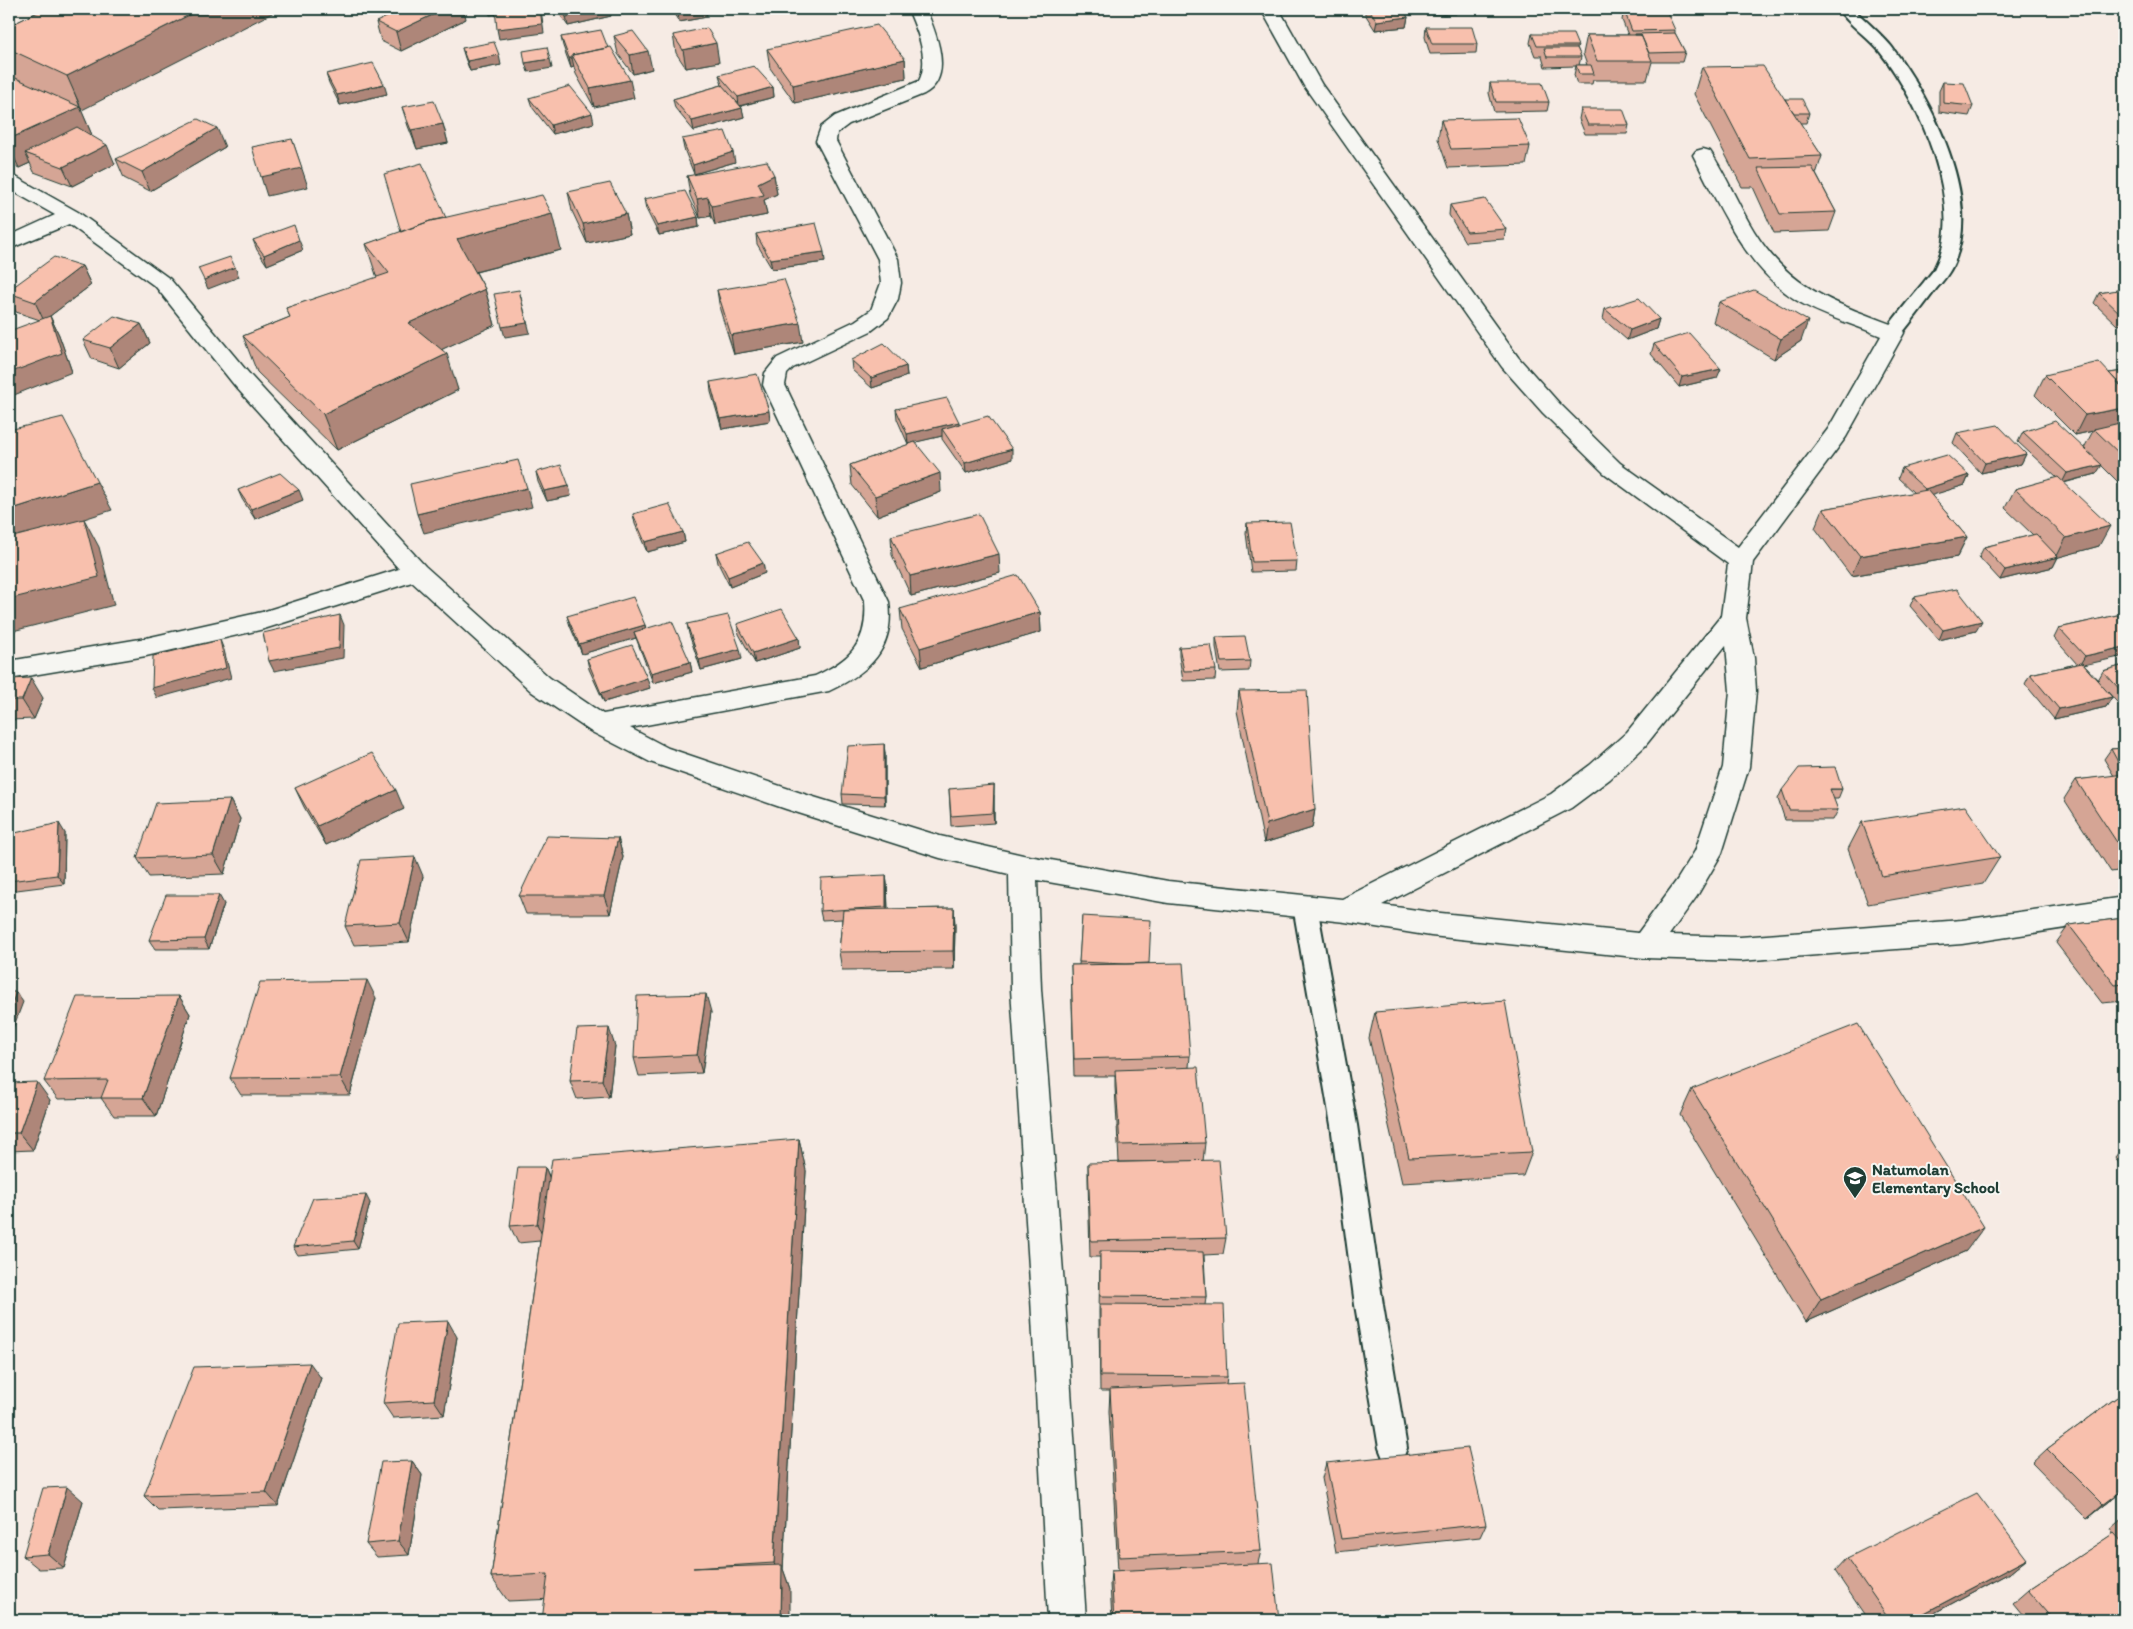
<svg xmlns="http://www.w3.org/2000/svg" width="2133" height="1629" font-family="Itim,sans-serif">
<style>
.lines{fill:none;stroke-linecap:round;stroke-linejoin:round}
.service-casing{stroke:#1f3d34;stroke-width:4}
.minor-casing{stroke:#1f3d34;stroke-width:3}
.service{fill:#f6f6f2;fill-rule:evenodd}
.minor{fill:#f6f6f2;fill-rule:evenodd}
.wall{fill:#d5a595;stroke:#1f3d34}
.shaded-wall{fill:#ae8679;stroke:#1f3d34}
.building{fill:#f8c0ad;stroke:#1f3d34}
.labels{text-anchor:middle;stroke-width:4;stroke-linejoin:round;paint-order:stroke}
.poi-label{font-size:16px;font-weight:bold;fill:#1f3d34;stroke:#f6f6f2;text-anchor:start}
</style>
<rect width="100%" height="100%" fill="#f6ebe4"/>
<filter id="ink" filterUnits="userSpaceOnUse"><feTurbulence type="fractalNoise" baseFrequency=".02" numOctaves="2"/><feDisplacementMap in="SourceGraphic" scale="10" xChannelSelector="R" yChannelSelector="G"/><feConvolveMatrix kernelMatrix="1 2 1 2 8 2 1 2 1" color-interpolation-filters="sRGB"/></filter>
<g filter="url(#ink)">
<g class="lines">
<!-- service casing -->
<g class="service-casing">
<path id="service" d="M1838,9h15c13,12 27,24 38,37 40,52 94,156 61,221 -4,8 -10,15 -16,22 -12,16 -24,32 -37,48l-6,1 -6,-1 -3,-4c12,-18 26,-34 40,-51 3,-5 9,-9 11,-15 32,-61 -16,-165 -55,-215 -12,-15 -31,-27 -42,-43z
M1305,897l8,2 4,7 40,219 26,180 24,143 -4,10 -10,4 -10,-4 -4,-10 -24,-143 -24,-180 -38,-219 4,-7z"/>
</g>
<!-- minor casing -->
<g class="minor-casing">
<path id="minor" d="M908,9h18c10,24 29,69 -2,85l-75,30 -12,9 -1,8 62,118 3,24 -3,16 -10,19 -17,13 -78,37 -6,6 -2,11 104,217c6,48 -20,70 -60,89l-199,37 38,20 136,46 136,42 83,19 145,26 174,18 209,-105 39,-29 37,-33 94,-116 7,-52 -124,-91 -61,-60 -41,-46 -198,-281 -43,-77h18l43,76 196,272 41,46 61,60 118,84 90,-118 53,-93c-28,-12 -59,-20 -85,-36 -51,-33 -76,-93 -103,-145l3,-4 7,-2 7,2c17,25 28,54 44,80 38,61 85,73 147,97l3,5 -58,104 -93,125 -7,56 8,40 2,33 -7,76 -27,86 -25,43 -28,39 71,2 222,-17 162,-23v22l-162,25 -222,17 -95,-3 -214,-22 -86,-14 -177,-19 -131,-23 4,109 24,309 21,322h-38l-17,-322 -20,-309 -2,-115 -69,-16 -154,-49 -136,-47 -60,-31 -58,-39 -120,-110 -148,47 -118,27 -137,23v-18l137,-23 116,-26 137,-43 -164,-183 -79,-99 -87,-63 -60,25v-13l46,-21 -46,-26v-14l7,2 62,35 92,67 81,97 174,190 125,112 53,36 212,-38c35,-16 53,-33 50,-74l-102,-217 2,-12 12,-15 78,-37 16,-11 10,-27 -3,-24 -62,-118 5,-14 14,-11 84,-35c11,-22 -2,-51 -11,-72zM1726,645l4,46 -7,76 -28,84 -18,29 -39,53 -207,-21 -49,-7 189,-97 39,-29 35,-33z"/>
</g>
<!-- service -->
<use href="#service" class="service"/>
<!-- minor -->
<use href="#minor" class="minor"/>
</g>
<!-- wall -->
<path class="wall" d="M44,9l37,101 11,25h-1l24,29 -43,22 -38,-14 -4,-9 -11,5 -10,-5v-137z
M556,9h53l2,7 -43,10z
M671,9h35l1,8 -28,5z
M1365,9h37l6,8 -2,10 -31,3 -10,-16z
M1408,9h49l-1,5 -46,1z
M1624,10l51,20v3l10,19 -3,10h-30l-5,18h-54l-1,4h-15l-3,-9 2,-9 -31,1 -3,-10v-1h-7l-5,-13 2,-9 46,12 -1,2 4,9 -2,8h8l-4,-11 4,-19h41l-6,-15z
M466,19l-65,32 -20,-10 -5,-19z
M1426,27l51,17 -1,9 -46,1 -5,-17z
M673,35l46,27 -33,6 -10,-15z
M614,36l38,33 -19,5 -15,-20z
M561,37l47,11 26,50 -40,9 -18,-33 -2,-7 -3,1 -8,-22z
M462,48l39,17 -31,6 -5,-13z
M767,49l138,10 1,19 -111,25 -25,-35z
M1702,67l83,32 24,14 -3,10h-6l22,33 -6,18 20,38 -7,19 -55,2 -21,-46h-11l-48,-93z
M326,74l61,20 -47,11 -11,-22z
M719,75l54,12 1,10 -33,9 3,11 -50,14 -19,-23 -2,-9 49,-14z
M1943,82l30,24 -4,10 -30,-4v-21z
M1490,83l59,19 -2,9 -53,1 -5,-19z
M529,98l65,25 -41,11 -21,-27z
M402,107l41,17 5,19 -31,6 -9,-23z
M1581,109l48,16 -2,9h-42l-6,-15z
M1441,120l89,26 -4,19 -78,3 -10,-29z
M682,139l53,23 -41,12 -10,-25z
M225,147l-75,44 -26,-13 -8,-19z
M774,175l3,19 -13,6 3,15 -52,10 -4,-9 -11,2 -10,-23 -3,-19z
M568,192l58,22 4,20 -43,9 -15,-32z
M644,199l54,18 1,10 -40,8 -13,-26z
M1450,205l56,24 -2,10 -39,3 -16,-27z
M446,218l115,32 -85,22 9,17 10,36 -53,24 16,41 -121,60 -80,-78 -14,-36 47,-19 -4,-9 91,-30 -11,-34z
M756,234l69,28 -53,7 -15,-25z
M253,240l50,10 -36,15 -10,-15z
M82,266l9,19 -41,31 9,19 13,37 -32,-52 -24,-8 -7,-14v-8z
M2124,289v35l-7,1 -23,-22 5,-10z
M717,290l86,52 -69,12 -14,-44z
M1719,302l82,39 -27,18 -61,-37z
M1605,309l54,10 -3,10 -29,11 -24,-21z
M141,324l9,19 -31,25 -27,-9 -9,-19z
M1654,344l63,34 -38,9 -28,-33z
M851,360l55,6 1,10 -35,12 -20,-18z
M2124,371v117l-23,-23 -5,9 -32,9 35,63 -41,11 -5,10 -53,13 -21,-23 5,-10 49,-12 -28,-27 10,-19 42,-11 -39,-36 5,-10 61,16 9,-17 -18,4 -40,-40 10,-20 64,-2z
M710,382l60,39 -48,8 -11,-37z
M896,409l64,15 52,35 -46,14 -24,-34v-3l-27,6 26,50 -64,24 -25,-31 -2,-20 63,-22 -5,1 -11,-25z
M1957,433l69,21 -5,10 -40,9 -28,-30z
M1902,468l67,7 -4,10 -34,10 36,42 -10,20 -106,19 -36,-48 8,-19 91,-16 -16,-15z
M536,472l33,14 2,10 -24,5 -9,-19z
M238,490l65,10 -48,19 -13,-20z
M633,514l50,18 2,10 -38,10 -12,-28z
M1247,523l50,38 -1,10 -45,1 -5,-39z
M891,536l109,37 -89,23 -19,-41z
M716,553l49,20 -35,14 -12,-24z
M1914,597l62,34 -37,9 -29,-34z
M900,609l140,3 1,20 -119,35 -20,-38z
M2117,615l-33,50 14,15 5,-9 21,-6v45l-17,-19 5,6 -6,10 -52,12 -29,-35 5,-10 47,-10 -23,-26 5,-10z
M567,616l78,9 1,4 44,33 2,10 -39,11 -17,-45 -54,16 -12,-28z
M687,624l55,35 -41,11 -12,-36z
M737,624l62,14 1,10 -45,15 -16,-29z
M1216,637l34,24 -1,10 -29,1 -4,-25z
M1179,647l37,23 -1,10 -32,1 -4,-25z
M587,659l63,29 -46,14 -15,-33z
M9,679l34,19 -9,21 -25,1z
M1239,691l76,118 -3,19 -48,15 -27,-132z
M884,744l1,10v51l-42,-1 -1,-10z
M2124,748v122l-13,2 -47,-73 12,-19 38,-4 -10,-17 7,-10z
M295,788l109,21 -78,36 -22,-38z
M949,789l45,6v28l-43,3z
M1842,789l-4,10h-5l5,11 -5,10h-48l-7,-21 4,-9z
M230,800l10,19 -16,55 -75,3 -12,-19z
M1862,822l138,35 -17,27 -115,20 -20,-55z
M65,833l-1,51 -55,7v-36z
M618,838l5,19 -13,57h-84l-7,-18z
M886,875l1,9 1,25 66,-1 1,19 -1,42 -112,1 -3,-18 3,-33 -20,1 -2,-9z
M423,876l-14,66 -55,3 -9,-19z
M224,904l-15,45h-54l-6,-9z
M1082,916l67,47 41,93 -1,11 16,76 -2,18 -84,1 -4,-75v-11h-41l-3,-111h8z
M2124,918v83l-22,2 -46,-60 13,-18z
M179,996l11,18 -34,102h-42l-13,-18 -43,1 -14,-18z
M376,998l-26,97h-109l-11,-17z
M711,1012l-9,61 -63,3 -5,-18z
M1375,1012l157,140 -9,24 -121,7 -33,-145z
M615,1046l-6,51 -32,2 -7,-18z
M9,1083l41,17 -17,50 -24,1z
M1692,1089l274,162 -160,71 -126,-207z
M799,1139l7,32 -23,398 7,20 -282,12 -17,-24 49,-336 -22,2 -8,-17 35,-59 4,9z
M2124,1146v25l-9,-14z
M1088,1163l138,75 -3,16 -19,1 2,42 -1,8 22,72 -1,7 35,167 -3,12 21,57h-167l-2,-36 1,-13h7l-9,-160 1,-20h-10l-1,-79 1,-55h-10l-2,-77z
M370,1203l-12,46 -60,6 -5,-8z
M457,1337l-13,78 -51,3 -10,-15z
M321,1378l-43,128 -120,4 -14,-14z
M2124,1392v98l-37,29 -55,-56 15,-14z
M412,1461l10,14 -13,80 -32,2 -11,-13z
M1326,1463l160,61 -6,13 -144,15 -14,-74z
M83,1501l-19,67 -25,1 -16,-13z
M2124,1517v103h-97l-14,-17 15,-13 85,-56 -3,-5z
M1847,1558l180,1 -16,13 -90,48h-53l-33,-49z"/>
<!-- shaded-wall -->
<path class="shaded-wall" d="M201,9h79l-198,101 -15,-34z
M445,9h19l2,10 -65,32 -5,-19z
M488,9h42l-40,6z
M541,9l3,24 -45,6 -2,-10z
M599,9h10l2,7 -43,10 -2,-9z
M699,9h7l1,8 -28,5 -1,-9z
M1408,17l-2,10 -31,3 2,-9z
M716,43l3,19 -33,6 -3,-18z
M648,51l4,18 -19,5 -3,-19z
M499,55l2,10 -31,6 -3,-10z
M569,58h3l2,9 -3,1z
M550,59l2,9 -24,4 -3,-9z
M905,59l1,19 -111,25 -2,-18z
M630,80l4,18 -40,9 -4,-19z
M384,84l3,10 -47,11 -3,-10z
M773,87l1,10 -35,9 -1,-9z
M80,107l12,28 -52,23 -15,-5 5,10 -11,5 -10,-22v-7z
M742,108l2,9 -50,14 -2,-10z
M592,113l2,10 -41,11 -2,-9z
M443,124l5,19 -31,6 -6,-19z
M217,128l8,19 -75,44 -8,-19z
M292,139l16,48 -41,9 -6,-19z
M107,145l8,19 -43,22 -9,-19z
M733,152l2,10 -41,12 -1,-9z
M774,175l3,19 -13,6 3,15 -52,10 -3,-19z
M708,197l3,19 -11,2 -3,-19z
M552,214l9,36 -94,24 -10,-35z
M626,214l4,20 -43,9 -4,-19z
M698,217l1,10 -40,8 -2,-9z
M299,240l4,10 -36,15 -3,-10z
M824,252l1,10 -53,7 -2,-10z
M82,266l9,19 -41,31 9,19 13,37 -63,25v-24l35,-52 -9,-19z
M235,267l4,10 -31,12 -4,-9z
M485,289l10,36 -74,34 -12,-36z
M519,290l11,43 -25,4 -3,-10z
M1659,319l-3,10 -29,11 3,-10z
M1808,321l-7,20 -27,18 7,-20z
M800,323l3,19 -69,12 -3,-19z
M141,324l9,19 -31,25 -9,-20z
M447,354l11,36 -121,60 -14,-36z
M906,366l1,10 -35,12 -1,-10z
M1721,369l-4,9 -38,9 3,-10z
M2124,408v17l-30,4 -1,2 -18,4 10,-20z
M769,411l1,10 -48,8 -2,-10z
M959,422l1,10 -18,-3v7l-34,8 -1,-10z
M1012,449v10l-46,14 -1,-10z
M2026,454l-5,10 -40,9 4,-10z
M2102,465l-6,9 -34,9 5,-10z
M940,473l1,19 -64,24 -2,-20z
M1969,475l-4,10 -45,14 5,-10z
M97,482l15,28 -28,9 15,28 15,58 -105,27v-122z
M569,486l2,10 -24,5 -3,-10z
M527,488l5,19 -108,26 -7,-19z
M299,490l4,10 -48,19 -4,-10z
M2110,526l-11,20 -43,12 10,-20z
M683,532l2,10 -38,10 -2,-10z
M1967,537l-10,20 -106,19 9,-20z
M999,554l1,19 -89,23 -1,-20z
M2058,557l-5,10 -53,13 5,-10z
M763,563l2,10 -35,14 -2,-10z
M1040,612l1,20 -119,35 -2,-19z
M340,615l4,10 -1,33 -69,13 -5,-10z
M1982,621l-6,10 -37,9 4,-10z
M645,625l2,10 -13,-3 2,6 -54,16 -3,-10z
M799,638l1,10 -45,15 -2,-10z
M220,640l4,10 7,28 -74,20 -5,-10z
M2124,647v9l-45,10 6,-10z
M740,649l2,10 -41,11 -2,-10z
M690,662l2,10 -39,11 -2,-10z
M31,678l12,20 -9,21 -12,-19z
M647,678l3,10 -46,14 -3,-9z
M2112,697l-6,10 -52,12 5,-10z
M884,744l1,10v51l-1,-9z
M994,785v38l-1,-10z
M396,790l8,19 -78,36 -9,-19z
M230,800l10,19 -16,55 -11,-19z
M1315,809l-3,19 -48,15 3,-19z
M59,823l6,10 -1,51 -7,-9z
M618,838l5,19 -13,57 -6,-18z
M415,857l8,19 -14,66 -9,-19z
M886,875l1,9 1,32 -2,-9z
M219,895l5,9 -15,45 -5,-10z
M954,908l1,19 -1,42 -1,-18z
M367,980l9,18 -26,97 -10,-18z
M16,992l7,10 -14,37v-27z
M706,994l5,18 -9,61 -5,-18z
M179,996l11,18 -34,102 -13,-18z
M609,1028l6,18 -6,51 -7,-17z
M37,1082l13,18 -17,50 -14,-17z
M799,1139l7,32 -23,398 7,20v31h-9l1,-34 -8,-23z
M545,1167l7,17 -7,57 -8,-17z
M366,1195l4,8 -12,46 -5,-8z
M1984,1227l-18,24 -160,71 15,-23z
M448,1321l9,16 -13,78 -10,-15z
M310,1363l11,15 -43,128 -12,-14z
M412,1461l10,14 -13,80 -11,-14z
M67,1487l16,14 -19,67 -16,-14z
M2124,1489v1l-37,29 16,-14z
M2027,1559l-16,13 -90,48h-10z"/>
<!-- building -->
<path class="building" d="M44,9h157l-134,67 -58,-27v-23z
M404,9h41l-49,23 -20,-10z
M495,9h45l2,15 -45,5z
M560,9h39l-33,8z
M675,9h24l-21,4z
M1369,9h33l6,8 -31,4z
M1624,10h42l9,20 -43,1z
M877,25l28,34 -112,26 -26,-36z
M1426,27h46l5,17h-45z
M707,28l9,15 -33,7 -10,-15z
M601,30l7,18 -36,7v3h-3l-8,-21z
M633,31l15,20 -18,4 -16,-19z
M1675,33l10,19 -36,1 -8,-18h-6v-1z
M1532,34h41l5,12h-41z
M1587,35h54l11,26h-55z
M494,42l5,13 -32,6 -5,-13z
M547,47l3,12 -25,4 -2,-12z
M611,47l19,33 -40,8 -18,-33z
M1544,48h33l4,9h-34z
M373,63l11,21 -47,11 -11,-21z
M1576,65h15l3,9h-15z
M754,66l19,21 -35,10 -19,-22z
M1763,66l59,90 -72,3 -48,-92z
M9,75l71,32 -71,32z
M1943,82l21,1 9,23 -30,-3z
M1490,83h52l7,19h-53z
M722,85l20,23 -50,13 -19,-22z
M570,86l22,27 -41,12 -22,-27z
M1785,99h17l7,14h-15z
M434,101l9,23 -32,6 -9,-23z
M1581,109h42l6,16h-41z
M1518,118l12,28 -79,3 -10,-29z
M198,119l19,9 -75,44 -26,-13z
M77,127l30,18 -44,22 -38,-14z
M725,131l8,21 -40,13 -11,-26z
M292,139l10,29 -41,9 -9,-30z
M767,161l7,14 -16,8 6,12 -52,11 -4,-9 -11,2 -10,-23z
M422,163l24,55 -16,3 -29,11 -17,-58z
M1812,167l24,45 -56,2 -22,-46z
M610,183l16,31 -43,10 -15,-32z
M685,191l13,26 -41,9 -13,-27z
M542,195l10,19 -95,25 28,50 -76,34 38,31 -124,60 -80,-78 47,-19 -4,-9 103,-35 -23,-29 64,-23z
M1485,199l21,30 -39,3 -17,-27z
M816,223l8,29 -54,7 -14,-25z
M294,225l5,15 -35,15 -11,-15z
M54,257l28,9 -47,36 -26,-9v-3z
M230,257l5,10 -31,13 -6,-12z
M784,279l16,44 -69,12 -14,-45z
M2124,289v26h-2l-23,-22z
M519,290l8,33 -25,4 -8,-33z
M1754,290l54,31 -27,18 -62,-37z
M1639,298l20,21 -29,11 -25,-21z
M50,316l12,37 -53,20v-42z
M114,316l27,8 -31,24 -27,-8z
M1689,333l32,36 -39,8 -28,-33z
M884,343l22,23 -35,12 -20,-18z
M2099,362l25,27v19l-39,7 -40,-40z
M2124,371v18l-15,-16z
M757,374l12,37 -49,8 -10,-37z
M947,398l12,24 -52,12 -11,-25z
M988,416l24,33 -47,14 -23,-34z
M63,417l34,65 -88,28v-80z
M2055,421l47,44 -35,8 -44,-41z
M2124,422v36l-30,-29z
M1998,425l28,29 -41,9 -28,-30z
M915,442l25,31 -65,23 -25,-31z
M1947,455l22,20 -44,14 -23,-21z
M518,460l9,28 -110,26 -7,-30z
M561,465l8,21 -25,5 -8,-19z
M280,473l19,17 -48,19 -13,-19z
M2058,477l52,49 -44,12 -51,-49z
M1927,490l40,47 -107,19 -37,-47z
M669,504l14,28 -38,10 -12,-28z
M979,514l20,40 -89,22 -19,-40z
M84,519l15,58 -90,22v-61z
M1290,522l7,39 -45,1 -5,-39z
M2036,534l22,23 -53,13 -21,-23z
M748,542l15,21 -35,14 -12,-24z
M1018,575l22,37 -120,36 -20,-39z
M1957,589l25,32 -39,9 -29,-33z
M633,597l12,28 -66,19 -12,-28z
M782,609l17,29 -46,15 -16,-29z
M340,615l-1,33 -70,13 -6,-28z
M728,615l12,34 -41,11 -12,-36z
M2117,615l7,7v25l-39,9 -26,-28z
M672,621l18,41 -39,11 -17,-41z
M1245,636l5,25 -29,1 -5,-25z
M220,640l6,28 -74,20 1,-32z
M632,645l15,33 -46,15 -14,-34z
M1211,645l5,25 -32,1 -5,-24z
M2082,663l30,34 -53,12 -29,-35z
M2124,665v29l-21,-23z
M31,678l-9,22h-13v-21z
M1307,690l8,119 -48,15 -28,-133z
M884,744v52l-42,-2 6,-48z
M2124,748v25l-13,-24z
M372,753l24,37 -79,36 -22,-38z
M1835,767l7,22h-12l8,21h-49l-7,-20 17,-22z
M2124,774v79l-48,-73z
M994,785l-1,28 -42,3 -2,-27z
M230,800l-17,55 -76,3 19,-55z
M1965,806l35,51 -118,19 -20,-54z
M59,823l-2,52 -48,6v-26l6,-22z
M547,836l71,2 -14,58h-85z
M415,857l-15,66 -55,3 16,-66z
M886,875v32l-66,4 1,-33z
M166,895h53l-15,44 -55,1z
M954,908l-1,43 -114,1 4,-42z
M1082,916l69,4 -2,43 -23,1 -47,-2z
M2124,918v66l-9,1 -46,-60z
M1183,963l7,93 -116,3 -3,-94z
M367,980l-27,97 -110,1 30,-96z
M9,992h7l-7,20z
M706,994l-9,61 -63,3 3,-62z
M179,996l-36,102h-42l7,-18 -64,1 33,-84z
M1505,1001l27,151 -123,6 -34,-146z
M1858,1024l126,203 -163,72 -129,-210z
M609,1028l-7,52 -32,1 7,-52z
M1198,1067l7,76 -85,2 -5,-75z
M37,1082l-18,51h-10v-50z
M799,1139l-25,424 -81,5 89,-3 -1,55h-239l6,-46 -57,3 61,-418z
M1219,1160l7,78 -135,3 -3,-78z
M518,1167h27l-8,57 -27,2z
M366,1195l-13,46 -60,6 20,-49z
M1100,1251l103,1 3,45 -106,-1z
M1100,1304l124,1 3,72 -127,-1z
M448,1321l-14,79 -51,3 15,-80z
M310,1363l-44,129 -122,4 50,-129z
M1244,1383l17,168 -142,6 -9,-168z
M2124,1392v97l-21,16 -56,-56z
M1468,1448l18,76 -145,15 -15,-76z
M412,1461l-14,80 -32,3 15,-82z
M67,1487l-19,67 -25,2 20,-68z
M1977,1493l50,66 -116,61h-21l-43,-62z
M2114,1533l10,11v76h-70l-26,-30z
M1273,1563l6,57h-165l-3,-49z"/>
</g>
<!-- icons -->
<defs>
<g id="school-pin" transform="scale(1.25)"><path d="M0 17L-7.5 6A9.5 9.5 0 1 1 7.5 6Z" fill="#1f3d34" stroke="#f6f6f2"/><path d="M0-5L7-2L0 1L-7-2ZM-4 1L0 2.5L4 1V4Q0 6-4 4Z" fill="#fff"/></g>
</defs>
<g fill-rule="evenodd">
<use href="#school-pin" x="1855" y="1178"/>
</g>
<g class="labels">
<!-- poi labels -->
<g class="poi-label">
<text x="1872" y="1175">Natumolan<tspan x="1872" dy="18">Elementary School</tspan></text>
</g>
</g>
<!-- margin -->
<rect width="2133" height="1629" fill="none" stroke="#f6f6f2" stroke-width="30"/>
<rect x="15" y="15" width="2103" height="1599" fill="none" stroke="#1f3d34" stroke-width="2" filter="url(#ink)"/>
</svg>
